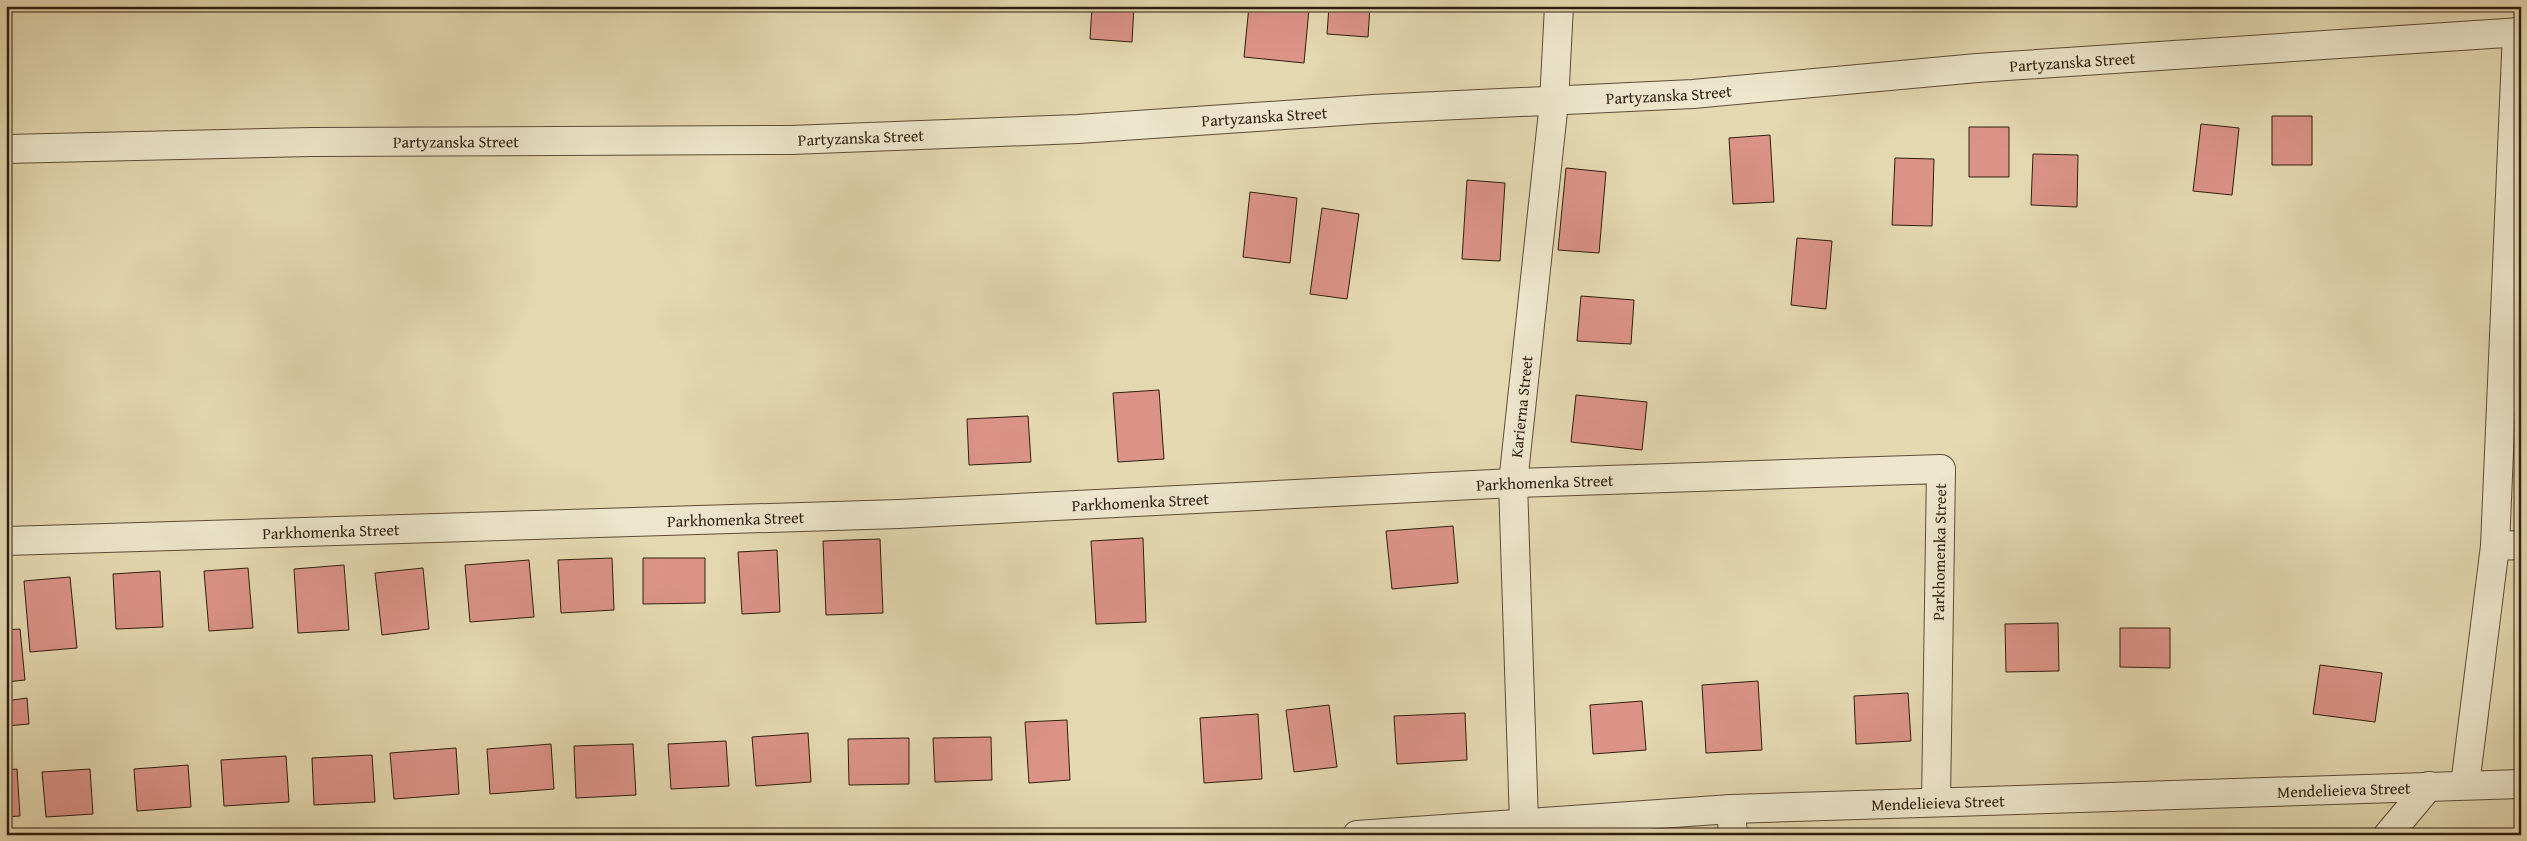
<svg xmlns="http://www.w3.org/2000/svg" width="2527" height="841" font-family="'Gentium Book Plus',serif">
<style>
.building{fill:#db9388;stroke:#301e0f}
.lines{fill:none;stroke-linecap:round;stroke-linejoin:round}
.minor-casing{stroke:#5d4c37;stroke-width:30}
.minor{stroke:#ede6cc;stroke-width:28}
.labels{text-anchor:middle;stroke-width:5;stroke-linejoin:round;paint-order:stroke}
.street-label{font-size:16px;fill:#301e0f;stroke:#ede6cc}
</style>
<rect width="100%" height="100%" fill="#e4d8b0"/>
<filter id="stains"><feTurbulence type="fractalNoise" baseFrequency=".004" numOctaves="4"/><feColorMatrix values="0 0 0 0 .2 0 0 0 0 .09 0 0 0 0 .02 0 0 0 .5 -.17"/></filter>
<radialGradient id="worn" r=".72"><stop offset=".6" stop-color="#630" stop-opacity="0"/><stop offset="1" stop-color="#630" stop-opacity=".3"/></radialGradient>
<!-- building -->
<path class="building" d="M1092,6h42l-2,36 -42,-3z
M1249,6l60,3 -5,54 -60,-6z
M1329,6h41l-2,31 -41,-3z
M2272,116h40v49h-40z
M2201,124l38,4 -7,67 -39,-4z
M1969,127h40v50h-40z
M1770,135l4,67 -41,2 -4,-66z
M2033,154l45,1 -1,52 -46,-2z
M1895,158l39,1 -2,67 -40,-1z
M1566,168l40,4 -7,81 -41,-3z
M1467,180l38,3 -5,78 -38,-2z
M1250,192l47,6 -7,65 -47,-6z
M1322,208l37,6 -12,85 -37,-5z
M1797,238l35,3 -6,68 -35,-4z
M1581,296l53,4 -3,44 -54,-3z
M1159,390l5,69 -46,3 -5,-69z
M1576,395l71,7 -5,48 -71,-8z
M1028,416l3,46 -62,3 -2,-46z
M1453,526l5,57 -66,6 -6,-58z
M1143,538l3,84 -50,2 -5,-83z
M880,539l3,74 -57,2 -3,-74z
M777,550l3,62 -38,2 -4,-62z
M612,558l2,52 -53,3 -3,-53z
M643,558h62v45l-62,1z
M529,560l5,57 -64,5 -5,-57z
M344,565l5,65 -51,3 -4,-64z
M248,568l5,60 -44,3 -5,-60z
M423,568l6,61 -47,6 -7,-62z
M160,571l3,56 -47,2 -3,-55z
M70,577l7,71 -47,4 -6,-71z
M2058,623l1,48 -53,1 -1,-48z
M2120,628h50v40l-50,-1z
M20,629l5,51 -19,2v-52z
M2320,665l62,8 -7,49 -62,-8z
M1758,681l4,69 -56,3 -4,-68z
M1908,693l3,48 -55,3 -2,-48z
M27,698l2,26 -23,2v-25z
M1642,701l4,49 -53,4 -3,-49z
M1329,705l8,62 -43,5 -8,-62z
M1465,713l2,47 -70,4 -3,-48z
M1258,714l4,65 -58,4 -4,-65z
M1067,720l3,60 -41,3 -4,-61z
M808,733l3,49 -55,4 -4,-49z
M991,737l1,43 -57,2 -2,-44z
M909,738v46l-60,1 -1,-46z
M726,741l3,45 -58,3 -3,-45z
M551,744l3,45 -64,5 -3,-45z
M633,744l3,51 -60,3 -2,-52z
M456,748l3,46 -65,5 -4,-46z
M372,755l3,47 -61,3 -2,-47z
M286,756l3,46 -65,4 -3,-46z
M188,765l3,42 -54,4 -3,-42z
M17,769l3,47 -14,1v-47z
M90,769l3,45 -47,3 -4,-45z"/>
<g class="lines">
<!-- minor casing -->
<g class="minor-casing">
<g id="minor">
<path id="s1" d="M6,149l305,-7 480,-2 287,-11 295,-20 320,-15 284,-26 544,-36"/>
<path id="s2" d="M6,541l893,-27 614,-31 428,-14 -5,333"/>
<path d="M2495,546l26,-1"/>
<path d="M2465,785l30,-239 22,-514"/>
<path d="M1731,809l2,26"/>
<path id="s3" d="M1357,835l374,-26 790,-25"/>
<path id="s4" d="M1517,835l7,-12 -11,-340 41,-381 5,-96"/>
<path d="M2388,835l41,-49"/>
</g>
</g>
<!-- minor -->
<use href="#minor" class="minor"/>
</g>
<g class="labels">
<!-- street labels -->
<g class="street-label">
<text dy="6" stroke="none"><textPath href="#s1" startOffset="2069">Partyzanska Street</textPath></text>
<text dy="6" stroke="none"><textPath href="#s1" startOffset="1664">Partyzanska Street</textPath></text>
<text dy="6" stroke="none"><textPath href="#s1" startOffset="1259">Partyzanska Street</textPath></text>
<text dy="6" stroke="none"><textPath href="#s1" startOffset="855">Partyzanska Street</textPath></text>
<text dy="6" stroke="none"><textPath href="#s1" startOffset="450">Partyzanska Street</textPath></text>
<text dy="6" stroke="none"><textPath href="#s4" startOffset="431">Karierna Street</textPath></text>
<text dy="6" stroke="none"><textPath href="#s2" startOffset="1540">Parkhomenka Street</textPath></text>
<text dy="6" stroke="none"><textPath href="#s2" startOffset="1135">Parkhomenka Street</textPath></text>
<text dy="6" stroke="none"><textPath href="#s2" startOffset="730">Parkhomenka Street</textPath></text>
<text dy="6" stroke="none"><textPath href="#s2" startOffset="325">Parkhomenka Street</textPath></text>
<text transform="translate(1939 552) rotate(-89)" y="6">Parkhomenka Street</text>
<text dy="6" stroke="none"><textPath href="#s3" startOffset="988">Mendelieieva Street</textPath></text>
<text dy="6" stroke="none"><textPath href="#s3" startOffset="582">Mendelieieva Street</textPath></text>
</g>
</g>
<!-- margin -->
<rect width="2527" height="841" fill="none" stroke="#e4d8b0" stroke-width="25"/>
<rect x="8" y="8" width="2512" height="826" fill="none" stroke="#301e0f" stroke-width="2.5"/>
<rect x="12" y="12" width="2502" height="816" fill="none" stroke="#301e0f"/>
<rect width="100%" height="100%" filter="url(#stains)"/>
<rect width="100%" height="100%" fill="url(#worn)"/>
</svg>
